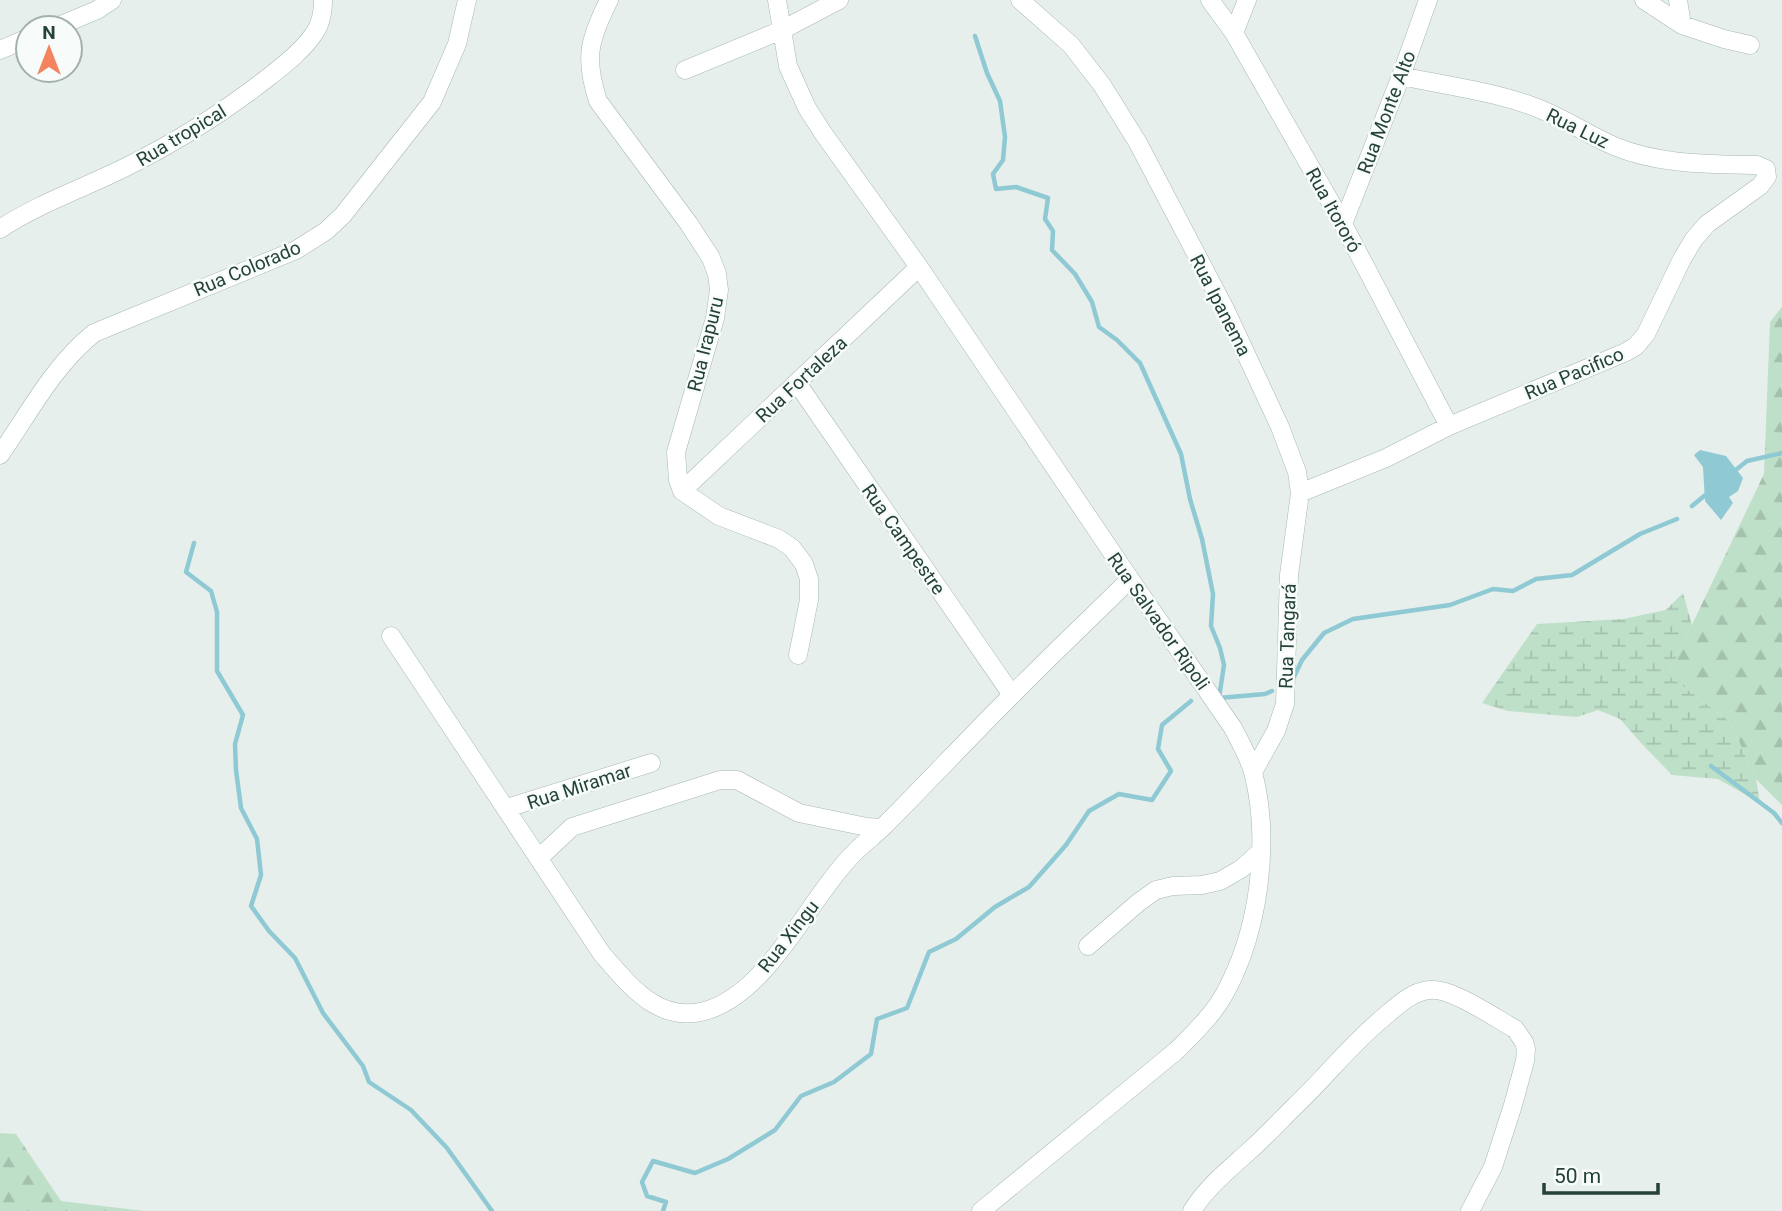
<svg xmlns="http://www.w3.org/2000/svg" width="1782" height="1211" font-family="Roboto,sans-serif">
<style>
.forest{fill:url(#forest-firs)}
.wetland{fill:url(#wetland-marsh)}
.water{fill:#8ec9d4}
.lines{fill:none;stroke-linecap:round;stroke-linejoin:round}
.stream{stroke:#8ec9d4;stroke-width:4.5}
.minor-casing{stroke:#a8b8b2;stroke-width:19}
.minor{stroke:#fff;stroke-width:18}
.labels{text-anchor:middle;stroke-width:5;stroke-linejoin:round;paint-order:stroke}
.street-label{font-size:19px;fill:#24423a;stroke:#f7fbf9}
</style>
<defs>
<pattern id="forest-firs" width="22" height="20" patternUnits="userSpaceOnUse" patternTransform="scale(1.75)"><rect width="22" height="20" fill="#bfe0c8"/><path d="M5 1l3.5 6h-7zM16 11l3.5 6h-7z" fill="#a4c1ad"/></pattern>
<pattern id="wetland-marsh" width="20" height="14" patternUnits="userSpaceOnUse" patternTransform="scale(1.75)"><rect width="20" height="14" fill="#bfe0c8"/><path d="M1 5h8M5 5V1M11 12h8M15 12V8" fill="none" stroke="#a4c1ad"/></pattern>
</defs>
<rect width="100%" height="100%" fill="#e6efeb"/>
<!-- forest -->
<path class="forest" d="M1782,307v498l-26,-26 -26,-57 -62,-47 96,-201 6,-152z
M0,1133l16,1 45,67 83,10h-144z"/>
<!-- wetland -->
<path class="wetland" d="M1683,593l9,32 -24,50 62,47 26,57 4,24 -42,-24 -46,-4 -30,-31 -22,-25 -22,-9 -21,7 -69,-6 -26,-8 55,-79 86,-5 43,-9z"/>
<!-- water -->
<path class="water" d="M1700,450l26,6 17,22 -5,13 -9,6 4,6 -12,17 -16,-19 -2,-34 -9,-12z"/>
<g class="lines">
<!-- stream -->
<path class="stream" d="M975,36l12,37 13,28 5,36 -2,23 -10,14 3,15 20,-2 32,11 -3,21 8,12 -1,19 23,24 17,28 7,25 18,13 23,23 41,91 9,45 12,40 11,55 -2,32 9,22 4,17 -5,33 46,-4 7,-3
M1732,473l15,-12 35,-8
M1692,506l17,-14
M194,543l-8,29 25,19 6,21v59l26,44 -8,29 1,26 5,38 16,31 4,36 -10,31 18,25 26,27 28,55 40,53 6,16 42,28 36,38 45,63
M1292,681l10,-21 22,-27 29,-14 97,-14 43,-16 20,2 23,-12 36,-4 68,-41 37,-15
M1711,766l63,47 8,10
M663,1211l3,-9 -19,-6 -5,-14 11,-21 42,12 33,-14 47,-29 26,-34 33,-14 37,-28 6,-35 30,-11 22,-56 27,-13 39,-32 34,-20 37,-42 23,-34 30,-17 33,6 19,-29 -13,-22 4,-24 29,-24"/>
<!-- minor casing -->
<g class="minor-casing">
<path id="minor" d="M609,0c-20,40 -25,58 -11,101l91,123 22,34 6,16 2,16 -4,28 -39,134 2,28 4,11 37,25 60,23 13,9 12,16 5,15v21l-11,55
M777,0l11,66 19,42 16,25 96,134 211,312 103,149c7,14 16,29 20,44 18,69 6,159 -28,221 -12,22 -31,40 -49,58l-195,160
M1020,0l51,45 31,40 36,58 87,166 55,118 17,45 3,21 -11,82 -4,129 -9,27 -23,41
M1210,0l24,33 109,191 106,202
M1644,0l38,25 42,14 26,6
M1678,0l4,25
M54,28l43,-18 15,-10
M1234,33l13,-33
M0,50l28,-12
M685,70l97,-40 57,-30
M1343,224l58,-148 27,-76
M0,229c41,-27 87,-42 130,-64 48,-24 98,-56 140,-89 15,-12 32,-25 43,-41 8,-10 10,-22 10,-35
M797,383l215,312
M0,455c29,-42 54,-90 94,-122l202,-83 30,-19 17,-16 89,-113 25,-58 10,-44
M682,491l237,-224
M1300,493l86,-35 63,-32 177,-74 10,-6 10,-12 36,-75 12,-20 13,-15 53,-38 7,-9 -1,-8 -9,-4c-48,-1 -98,0 -143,-19 -28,-12 -53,-30 -82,-40 -42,-15 -88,-21 -131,-30
M391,636l211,318c29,33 59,73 109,55 62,-23 99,-113 145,-158 9,-9 19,-16 28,-25 42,-42 83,-86 125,-128 40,-41 81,-79 121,-119
M507,808l144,-45
M539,858l33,-31 148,-47h17l62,33 68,14 15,1
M1088,946l51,-44 17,-12 17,-4 29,-1 18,-4 21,-12 19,-17
M1192,1211c14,-23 35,-40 55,-58 16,-14 31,-30 46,-45 31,-29 58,-64 91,-91 13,-11 27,-25 45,-27 22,-3 66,28 86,39l9,13 2,7 -1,12 -12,44 -20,62 -23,44"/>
</g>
<!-- minor -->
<use href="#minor" class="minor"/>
</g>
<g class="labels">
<!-- street labels -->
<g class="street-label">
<text transform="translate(1386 112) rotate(-69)" y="7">Rua Monte Alto</text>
<text transform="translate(1578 128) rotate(26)" y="7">Rua Luz</text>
<text transform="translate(181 135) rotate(-31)" y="7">Rua tropical</text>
<text transform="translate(1334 210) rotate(61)" y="7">Rua Itororó</text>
<text transform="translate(247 268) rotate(-23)" y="7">Rua Colorado</text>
<text transform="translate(1221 305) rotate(63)" y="7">Rua Ipanema</text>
<text transform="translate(705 344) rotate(-76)" y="7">Rua Irapuru</text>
<text transform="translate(1574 373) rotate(-23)" y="7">Rua Pacifico</text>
<text transform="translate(801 379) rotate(-43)" y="7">Rua Fortaleza</text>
<text transform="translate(904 539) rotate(55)" y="7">Rua Campestre</text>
<text transform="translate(1159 621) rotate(55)" y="7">Rua Salvador Ripoli</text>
<text transform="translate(1287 636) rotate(-88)" y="7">Rua Tangará</text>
<text transform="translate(579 786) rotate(-18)" y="7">Rua Miramar</text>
<text transform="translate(788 936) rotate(-52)" y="7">Rua Xingu</text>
</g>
</g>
<!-- north arrow -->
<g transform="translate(49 49)"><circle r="33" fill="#f7fbf9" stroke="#a3b1ad" stroke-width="2"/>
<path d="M0-5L12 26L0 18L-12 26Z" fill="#f4845f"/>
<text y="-10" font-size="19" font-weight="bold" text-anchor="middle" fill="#24423a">N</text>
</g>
<!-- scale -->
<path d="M1544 1183v10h114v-10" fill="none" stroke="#24423a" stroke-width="3.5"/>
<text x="1554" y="1183" font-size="21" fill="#24423a" stroke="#f7fbf9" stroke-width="5" paint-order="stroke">50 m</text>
</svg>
